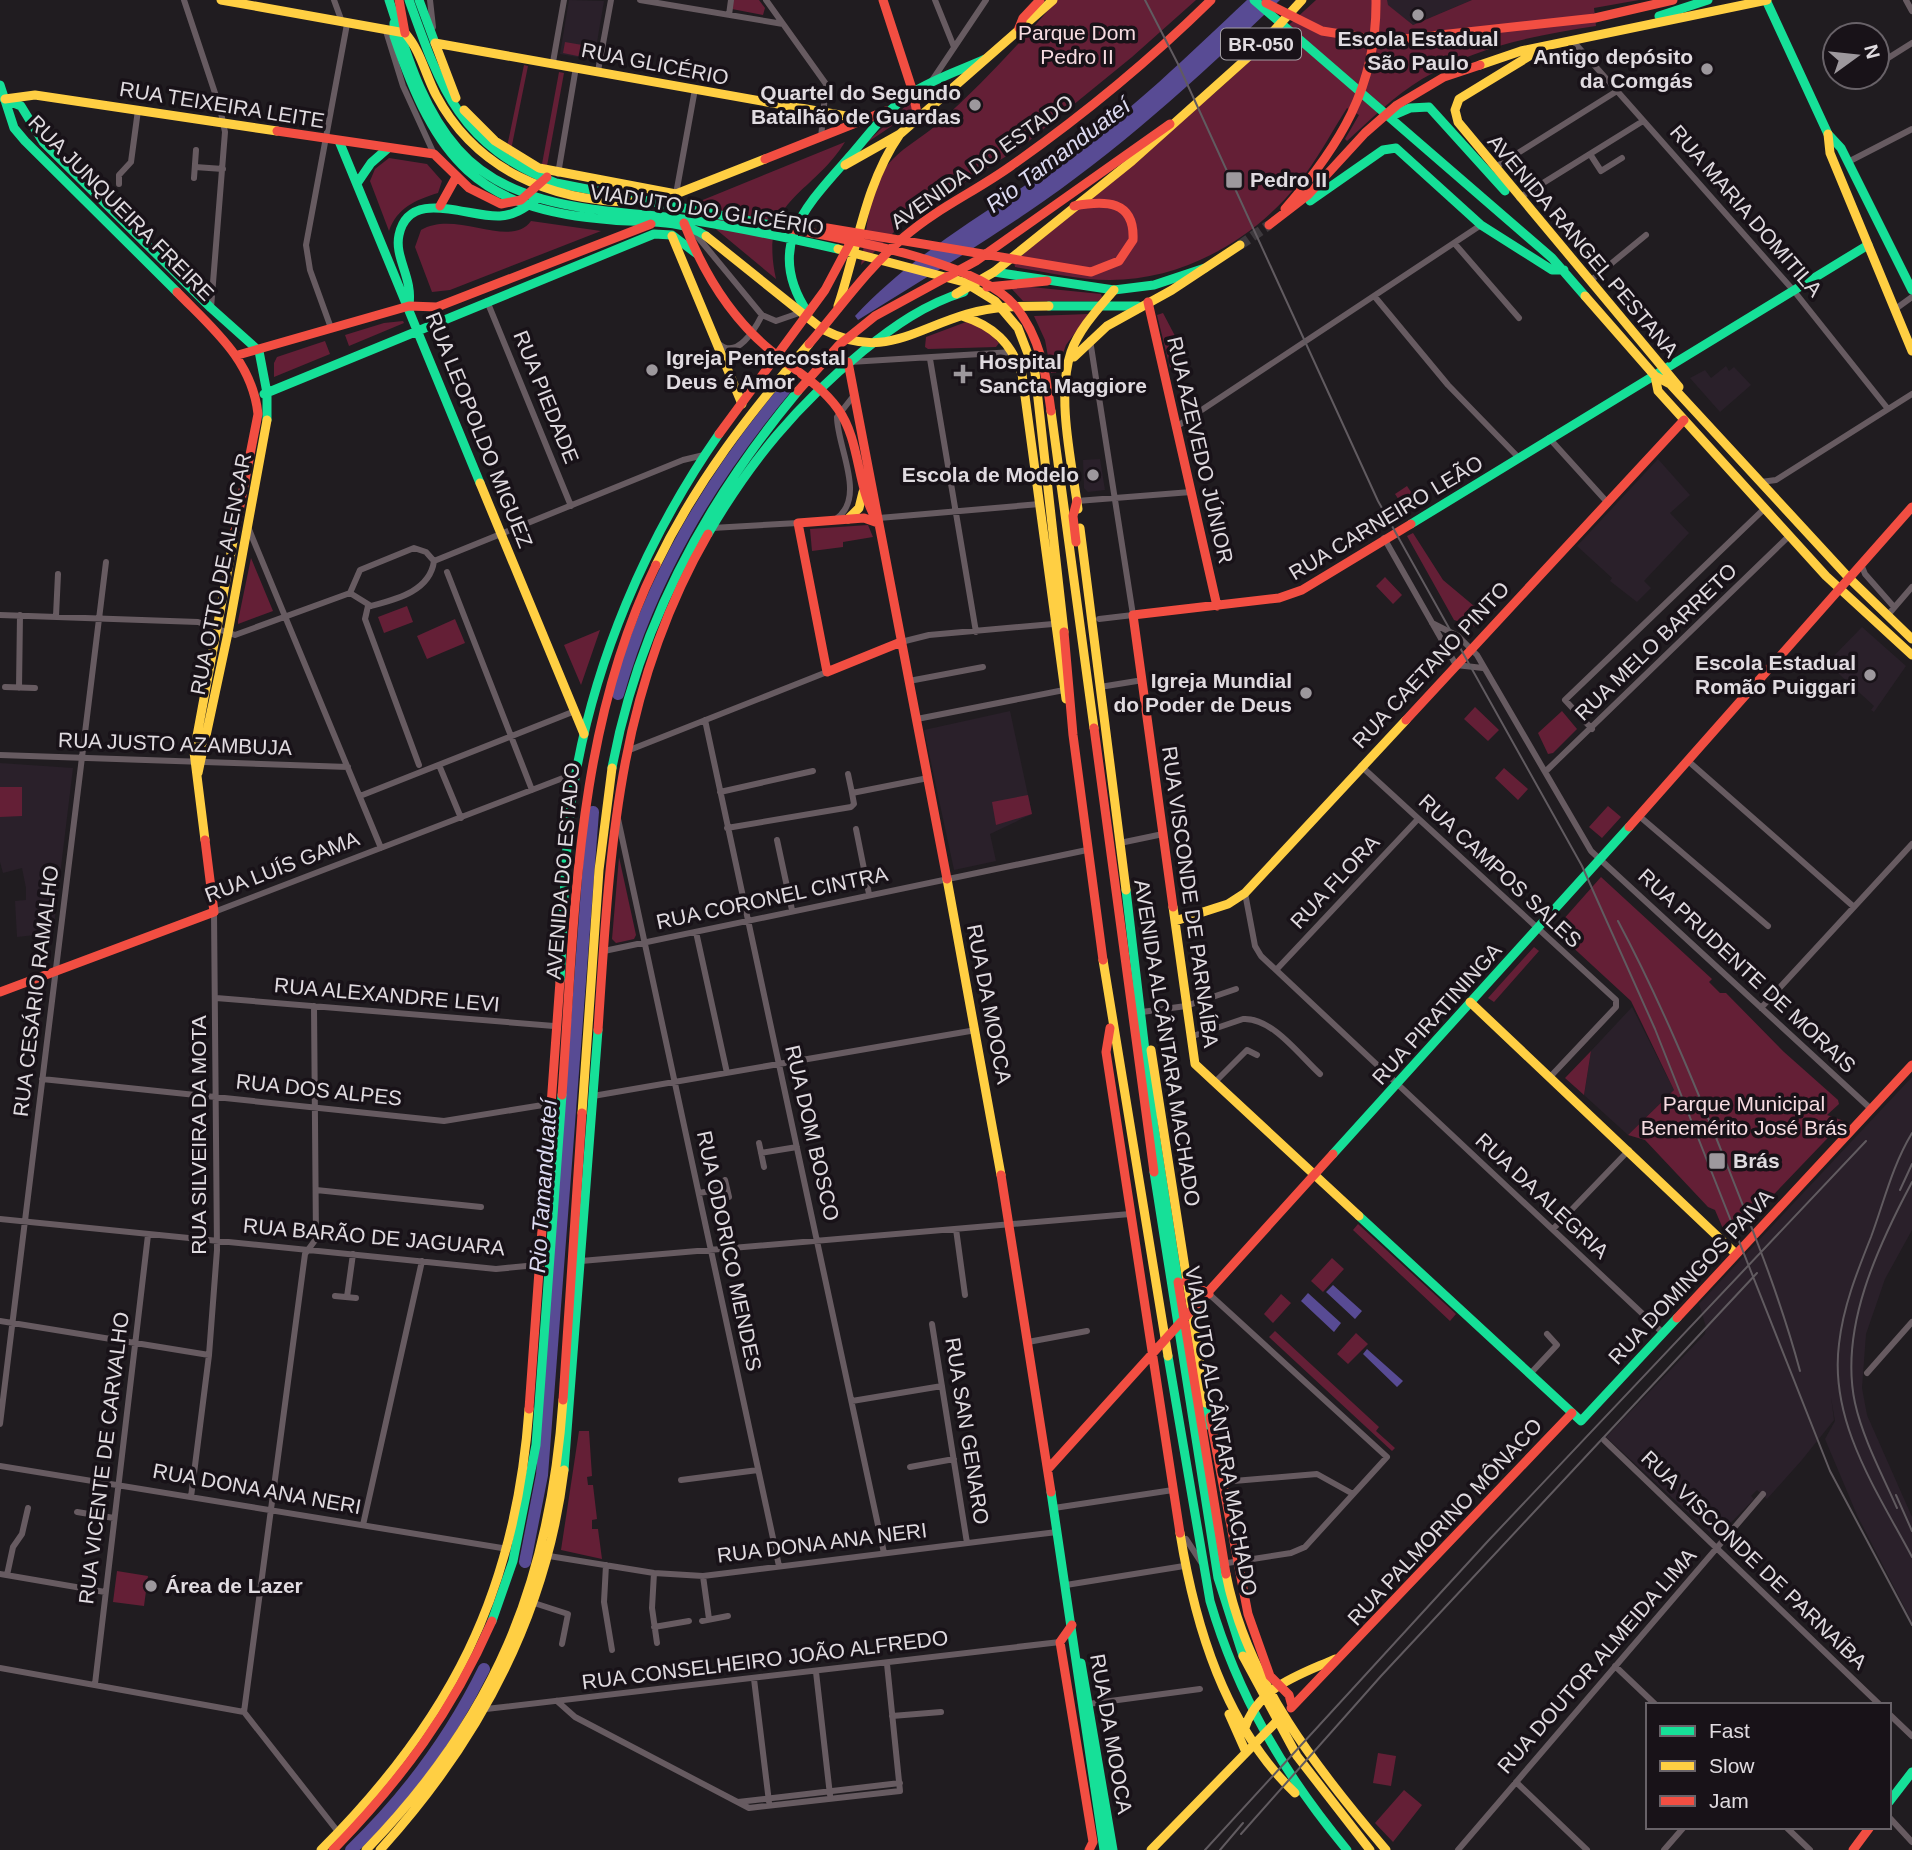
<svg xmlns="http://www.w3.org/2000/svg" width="1912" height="1850" font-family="Helvetica,sans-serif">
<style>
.built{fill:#2a202a}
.green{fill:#641f36}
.water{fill:#584b94}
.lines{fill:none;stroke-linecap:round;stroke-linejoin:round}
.river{stroke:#584b94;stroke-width:12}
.primary-tunnel{stroke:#3d393d;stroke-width:10;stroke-dasharray:10 5;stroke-linecap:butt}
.street{stroke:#675b61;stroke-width:6}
.fast{stroke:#16e098;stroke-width:9}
.slow{stroke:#ffcf43;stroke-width:9}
.jam{stroke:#f24e42;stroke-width:9}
.rail{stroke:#615b60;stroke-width:2}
.poi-dot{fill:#9d989d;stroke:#181218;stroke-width:2.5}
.labels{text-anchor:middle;stroke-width:7;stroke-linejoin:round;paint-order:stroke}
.shield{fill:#181218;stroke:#a49fa4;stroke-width:2}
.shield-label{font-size:19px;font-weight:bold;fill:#e0dbe0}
.park-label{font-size:21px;fill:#f7dce1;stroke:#181218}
.poi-label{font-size:21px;font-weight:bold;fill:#e0dbe0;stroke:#181218;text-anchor:end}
.street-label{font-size:21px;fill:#e0dbe0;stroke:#181218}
.water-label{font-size:23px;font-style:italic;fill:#dcdaf1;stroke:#181218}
</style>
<rect width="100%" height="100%" fill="#201c20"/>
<!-- built -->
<path class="built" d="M569,0l35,1 -10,59 -34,-6z
M1387,0h85l-59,25 -26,-20z
M1726,366l3,5 5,-4 17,18 -31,27 -30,-34 15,-8 6,8z
M1100,459l5,31 -17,2 -4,-4 -1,-28z
M1658,459l32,36 -20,18 19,20 -45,48 7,7 -14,14 -27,-21 2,-3 -35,-32z
M1862,627l44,39 -32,46 -3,-2 3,-4 -47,-43z
M1010,711l22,103 -42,20 6,27 -42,9 -30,-140z
M0,763l73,5 -20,165 -36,4 -2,-36 11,-1v-12l-4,-20 -19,5 -3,-11z
M1632,1007l42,83 -46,45 -44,-40 7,-44z
M1912,1077v153l-27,49 -19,55 -4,54 5,27 45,102v105l-55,-107 -32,-76 10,-18 -4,-24 3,23 -33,41 -34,38 -10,-9 -6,6 3,3 -38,39 -110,-101 99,-103 1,-7 -7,-23z"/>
<!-- green -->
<path class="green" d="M733,0h26l6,8 -2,7 -31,-6z
M1057,0h139l-64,57 -108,88 -116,73 -47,47c5,-30 7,-68 23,-95 15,-22 39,-32 57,-49 42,-38 79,-78 116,-121z
M1316,0h71l1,5 25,20 59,-25h167l-45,8 2,18c-60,9 -121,21 -174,53 -28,17 -51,40 -75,62l-2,-2 14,-24 -12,-7c-16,25 -30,52 -49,76 -45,56 -115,96 -188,96 -31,0 -64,-8 -95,-13l-1,-5 203,-171z
M565,42l29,5 -2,12 -29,-6z
M524,65l4,1 -17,84 -4,-3z
M559,72l5,1 -17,93 -5,-2z
M913,99l1,11 -3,3 -46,31z
M845,142c-34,55 -87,56 -69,137l-88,-73z
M389,158l38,6 15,17 -4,12c-23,7 -41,15 -49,38l-19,-50 5,-12z
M531,221l70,10 -151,59 -18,2 -17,-45 6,-17c35,-21 89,20 110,-9z
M1021,286l80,8 1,3 -3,4h-76l-13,-14z
M1163,313l21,40 -6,6 4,7 -7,4 -5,-2 -13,-53z
M1089,314l-23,31 -10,28h-5l-6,-33 -11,-24z
M403,321l1,2 -55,23 -4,-11 39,-12z
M966,322l18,5 15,16 -3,4 -68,2 -3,-2 1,-10z
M325,341l5,13 -56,23v-14l3,-6z
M1407,486l12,18 -12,8 -12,-18z
M868,525l5,12 -30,5v5l-31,4 -2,-22z
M1413,533l30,47 43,36 -10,11 -22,-7 -47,-84z
M251,558l22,53 -35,13v-3z
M1385,577l17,18 -9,9 -17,-18z
M407,606l6,16 -29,11 -6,-16z
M455,619l10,24 -38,16 -10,-23z
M600,630l-19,55 -17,-40z
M1475,707l24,23 -11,11 -24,-22z
M1562,711l15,18 -24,24 -5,1 -10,-21z
M1504,768l24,21 -10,11 -23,-22z
M0,787h22v29l-22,1z
M1028,795l4,19 -36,11 -4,-23z
M1608,806l13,11 -19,21 -13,-11z
M619,857l17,78 -2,4 -18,4 -4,-4z
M1601,877l111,102 -3,3 11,11h6l58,59 54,48 1,4 -12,11 17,6 -89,93 1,4 -9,4 -9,10 -4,-5 -10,4 -9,-21 -7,-3 -63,-67 -17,-5 46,-45 -43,-89 -77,-71z
M1534,947l5,4 -45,51 -6,-4z
M1591,1051l-7,44 -19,-17z
M1358,1224l98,90 -6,7 -97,-91z
M1332,1258l12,11 -21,23 -12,-11z
M1281,1294l10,9 -18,20 -9,-9z
M1275,1331l104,96 -3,4 19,17 -3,3 -123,-114z
M1356,1333l12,11 -20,20 -11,-10z
M579,1431h10l3,45 -5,1 1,8h5l4,34 -5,1v9h6l4,30 -41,-9z
M117,1571l31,5 -4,30 -31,-4z
M1378,1753l18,3 -5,30 -18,-3z
M1404,1790l18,15 -29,37 -18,-19z"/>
<!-- water -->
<path class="water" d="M1247,0h33c-79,75 -161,151 -252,212 -55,38 -113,72 -170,108l-3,-4c60,-65 139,-107 211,-159 66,-46 122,-102 181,-157z
M1333,1285l29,26 -7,8 -29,-27z
M1308,1293l33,30 -7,9 -33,-31z
M1367,1349l36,32 -6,6 -34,-33z"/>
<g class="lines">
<!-- river -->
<path class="river" d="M618,694c33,-116 92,-215 169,-307
M525,1562l17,-87 51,-663
M351,1850c54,-52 100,-114 133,-181"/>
<!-- primary-tunnel -->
<path class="primary-tunnel" d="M1240,245l29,-20"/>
<!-- street -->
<path class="street" d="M184,0l36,108 5,24 -14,176
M334,0l8,22
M430,0l3,27
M640,0l143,24
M766,0l60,84 -5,54
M935,0l19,47
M1906,0l6,11
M729,15l2,-15
M386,31l17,55 31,68
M1572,40l222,251 94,118
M553,62l11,-62
M1877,65l35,-22
M598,71l13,-71
M931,82l55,-82
M1590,154l11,17 21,-13
M1848,162l64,-33
M195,167l28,2
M1494,168l123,-77
M558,174l18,-107
M194,178l2,-28
M119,184v-9l12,-13 7,-52
M676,194l19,-105
M1519,198l124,-77
M692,230l70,85 14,6 26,-9
M1455,244l64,74
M1590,281l56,-46
M1375,297l73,88 71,73
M487,301l84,205
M1894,310l18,-13
M331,328l-21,-58 -4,-25 41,-221
M1090,340l43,275 -34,4
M719,344c18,16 36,-15 43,-29
M930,359l46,273
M850,362l163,-10
M1176,427l305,-202
M1549,438l58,64
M1761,482l15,-2 136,-86
M1077,501l114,-9
M879,518l161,-14
M836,519c31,-22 1,-72 1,-102l18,-23
M248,527l133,321
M712,528l86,-5
M1384,538l72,127 27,3
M414,548l12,4 8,9c-4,30 -37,38 -63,45l-21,-13 10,-23z
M434,561l249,-101 21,-5
M1861,564l4,10 29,33
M447,572l85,218
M368,606l-3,13 54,146
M0,615l198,7 37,13 115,-42
M56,616l2,-42
M1887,616l25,-29
M1432,623l26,13 19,19 114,196 280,258
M901,642l28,-7 124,-11
M909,681l74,-14
M5,687l30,1
M1100,687l43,-7
M19,688l1,-73
M917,719l147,-29
M705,720l179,833
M1592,729l-27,-29 199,-191
M627,751l200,-79
M0,755l348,12
M1687,760l167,147
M439,765l22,53
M1361,766l255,234v7l-66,70
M1546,771l243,-235
M848,774l4,19
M720,792l93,-21
M360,796l215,-85
M1638,815l130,111
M618,819l161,747
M727,828l124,-21 3,-3 -2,-11 76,-15
M856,829l13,65
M777,840l15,70
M1120,843l43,-9
M1245,893l10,53 6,10 402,377
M696,932l31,141
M604,951l483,-101
M1277,969l141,-150
M216,998l338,28
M314,1006l2,233 -11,15 -61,458 95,121
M1761,1008l151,-164
M1142,1012l44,-6 50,-17
M1190,1037l53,-18c29,-2 57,37 77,55
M42,1079l402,42 105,-17
M1214,1083l33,-33 10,5
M593,1096l383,-66
M759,1143l5,24
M761,1153l36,-6
M725,1180l4,17
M316,1190l165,17
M699,1193l28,-5
M0,1219l496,50 41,-4
M956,1229l9,66
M1553,1229l76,-79
M581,1261l549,-47
M1209,1294l178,163 -82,90 -14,6 -70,11
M335,1296l21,2
M347,1297l6,-43
M0,1321l209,34
M932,1324l35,219
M1028,1342l59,-11
M1867,1373l45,-51
M1530,1374l27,-29 -10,-11
M852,1401l90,-15
M0,1424l106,-862
M1604,1440l276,265
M0,1466l508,83
M910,1467l44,-8
M681,1480l77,-10
M1222,1482l95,-8 36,20
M191,1497l18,-142 8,-105 -3,-338 362,-139
M1054,1508l119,-18
M77,1512l37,6
M363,1525l59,-264
M1186,1539l15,23
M549,1556l105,17 49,3 354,-44
M606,1565l-2,37 8,48
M654,1573l-2,35 5,35
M0,1574l105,18
M7,1575l6,-28 9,-13 6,-26
M703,1576l6,43
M1066,1585l118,-19
M534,1603l34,11 -6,30
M702,1621l26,-5
M654,1627l35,-6
M1615,1666l41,39
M0,1668l244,44
M816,1672l14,123
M754,1679l15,123
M95,1684l53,-449
M557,1701l18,16 174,91 151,-17 -13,-127
M1088,1704l112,-15
M486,1709l574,-67
M1889,1714l23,22
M892,1716l49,-4
M1516,1782l71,68
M738,1802l162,-19
M1889,1817l23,25
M1786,1827l24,23
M1458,1850l305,-356
M1664,1850l20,-23"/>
<!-- fast -->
<path class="fast" d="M389,0c17,51 32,107 69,149 57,65 155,60 233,71 49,8 98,18 147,29
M409,0c32,90 52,147 147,183l230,45
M419,0l16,43
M1254,0l298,258 33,38
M1766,0l62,134 13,14 71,142
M1659,16l49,-16
M394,23v13c42,123 81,174 218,184 31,3 67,-2 94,16
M0,85l14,43 11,13 152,151
M4,99l17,7 22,36 168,166 48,43 8,42v27
M1389,117l21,-9 19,-1 76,84
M339,141l141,342
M358,182l13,-19 16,-14
M1310,201l73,-51 13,-2 85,77 71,45h12
M994,272l120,18 40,-5 51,-17
M409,304c4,-26 -15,-47 -10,-69 10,-48 70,-17 101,-19 14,-1 23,-7 34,-15
M1049,306h89
M808,313c-45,-67 -1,-108 43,-158 19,-22 36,-46 61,-62 21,-14 49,-23 73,-34
M264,394l390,-160 18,1 25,19
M1411,524l457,-279
M708,534c43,-74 89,-129 155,-183 31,-25 62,-47 101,-59
M612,768c26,-141 95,-268 186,-377
M1126,890l28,237 24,155
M560,981c4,-63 4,-129 13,-191 20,-127 73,-251 146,-356
M1333,1154l296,-327
M1154,1172l64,406 25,78
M1359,1216l222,205 96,-103
M1168,1356l42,245c28,95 74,173 137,249
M1205,1398l2,27
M564,1470l34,-440
M1051,1492l53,358
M492,1621l21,-60 23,-116 26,-350
M1081,1663l32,187
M1889,1802l23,-30"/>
<!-- slow -->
<path class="slow" d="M221,0l184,33c16,18 20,41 31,62 40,75 114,106 196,107
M1536,52l-77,47 -4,11 3,12 221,265
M1480,65l41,-14 246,-51
M456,98l-21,-55 433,77
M5,99l30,-4 242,36
M464,110l31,31 44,27 137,26 89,-35
M1828,134l2,19 82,198
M845,165l55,-31 153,-134
M672,236l70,168
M706,236l116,93c60,31 88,2 145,-15 27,-8 55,-8 82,-8
M838,249l126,33 31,19 23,27 17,44 29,260
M956,294l38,-22 138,-111 124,-111 46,-50
M1585,296l70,80 15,8 179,194 63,61
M838,306c20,-59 26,-120 62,-172
M962,316c32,10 49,27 60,58l44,325
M1074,357l33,-31 65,-36 68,-45
M1655,376l3,15 168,185 86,79
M1051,411l43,317
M480,483l104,251
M1078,509c-6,-45 -22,-113 -7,-157 8,-23 27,-43 43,-62
M848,519l11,-11 4,-16
M1080,528l46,362
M656,565c40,-83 93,-151 153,-221
M198,773l30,-140 39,-213
M205,840l-11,-88 41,-221
M947,879l54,296
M1173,907l22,157 164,152
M1175,921l53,-17 17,-11 161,-173
M1103,960l65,396
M1470,1002l266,252
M1151,1050l55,353
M582,1113l17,-243 13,-102
M1180,1533c15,93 45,193 115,260
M1226,1574c21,107 91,195 160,276
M1243,1656l54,100 73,94
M1229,1714l16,36
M1244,1730c14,-43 53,-54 91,-71
M321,1850c129,-129 195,-257 208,-441
M366,1850c129,-133 184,-266 197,-450
M380,1850c99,-109 166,-233 184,-380
M1151,1850l127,-130"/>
<!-- jam -->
<path class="jam" d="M399,0l6,33
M883,0l30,92 5,27
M1266,3l56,28 63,10 210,-23 78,-18
M1019,28l4,-10 17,-18
M277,131l157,23 35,34 32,16 20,-4 26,-23
M765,159l121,-48
M440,206l15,-27
M1285,209c55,-64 92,-122 91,-209
M684,223c19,49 45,93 86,127 23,19 50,34 68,59 23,33 18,76 38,110
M1269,225l39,-30 57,-62 32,-28 47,-28 36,-12
M786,228c58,11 192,33 229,78 25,30 31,68 36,105
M827,228l264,44 28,-11 14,-21c2,-40 -28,-40 -59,-34
M987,287l60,-6
M177,292c36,37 75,68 81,122l-23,117
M1148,302l69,304
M809,344c31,-36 59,-76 95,-107 32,-28 72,-46 107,-71 71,-50 138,-105 200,-166
M238,355l171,-49 28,1 214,-83
M848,362l99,517
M798,391l41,-46 36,-29 101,-55 194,-137
M719,434l106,-144 25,-47
M878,523l-14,-5 -66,5 29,149 74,-30
M1076,542l-3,-26 4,-15
M1064,632l9,103 30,225
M1406,720l278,-300
M1094,728l60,444
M1629,827l283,-320
M1173,907l-40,-292 146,-17 23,-8 109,-66
M0,992l214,-80 -9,-72
M1110,1028l-4,24 74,481
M598,1030c12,-178 18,-337 110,-496
M562,1095c13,-179 13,-365 94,-530
M1001,1175l50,317
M1186,1281l23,13
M1178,1282l48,292
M1677,1318l235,-253
M563,1400l19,-287
M529,1409l31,-428
M1210,1417l38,197 22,62 19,19 3,11
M1048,1469l285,-315
M1072,1625l-12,17 33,200 -4,8
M1291,1708l281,-295
M333,1850c69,-71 119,-138 159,-229
M1853,1850l17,-23"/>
<!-- rail -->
<path class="rail" d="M1145,0l33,64 200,437 204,365 73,163 175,442 82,154
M1618,921c42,79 76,161 109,244 27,68 54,135 73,206
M1912,1133c-20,33 -28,69 -41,104 -14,35 -28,70 -32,107 -10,78 38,147 73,213
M1900,1190l12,-26
M1896,1495l16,36
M1897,1508c-15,-34 -34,-69 -42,-105 -16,-75 23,-157 57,-221
M1241,1834l140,-158 376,-403
M1205,1850l283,-309 378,-400
M1220,1850l23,-27"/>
</g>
<!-- markers -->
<g class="poi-dot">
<circle cx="1418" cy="15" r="7"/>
<circle cx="1707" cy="69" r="7"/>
<circle cx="975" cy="105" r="7"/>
<rect x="1225" y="171" width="18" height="18" rx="3.5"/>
<circle cx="652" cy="370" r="7"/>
<path d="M959.5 363.5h7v7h7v7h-7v7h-7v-7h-7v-7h7z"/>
<circle cx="1093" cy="475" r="7"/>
<circle cx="1870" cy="675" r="7"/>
<circle cx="1306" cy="693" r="7"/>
<rect x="1708" y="1152" width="18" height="18" rx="3.5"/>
<circle cx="151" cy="1586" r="7"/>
</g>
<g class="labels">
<!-- shield labels -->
<rect class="shield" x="1221" y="28.5" width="80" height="31" rx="5"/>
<g class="shield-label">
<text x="1261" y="51">BR-050</text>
</g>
<!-- park labels -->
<g class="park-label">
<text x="1077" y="40">Parque Dom<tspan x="1077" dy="24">Pedro II</tspan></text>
<text x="1744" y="1111">Parque Municipal<tspan x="1744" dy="24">Benemérito José Brás</tspan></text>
</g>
<!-- poi labels -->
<g class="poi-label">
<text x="1418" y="46" text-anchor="middle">Escola Estadual<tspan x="1418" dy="24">São Paulo</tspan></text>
<text x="1693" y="64">Antigo depósito<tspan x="1693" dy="24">da Comgás</tspan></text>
<text x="961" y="100">Quartel do Segundo<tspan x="961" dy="24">Batalhão de Guardas</tspan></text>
<text x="1250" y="187" text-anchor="start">Pedro II</text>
<text x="666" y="365" text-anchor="start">Igreja Pentecostal<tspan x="666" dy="24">Deus é Amor</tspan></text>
<text x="979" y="369" text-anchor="start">Hospital<tspan x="979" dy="24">Sancta Maggiore</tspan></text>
<text x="1079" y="482">Escola de Modelo</text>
<text x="1856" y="670">Escola Estadual<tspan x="1856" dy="24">Romão Puiggari</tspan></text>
<text x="1292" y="688">Igreja Mundial<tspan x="1292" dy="24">do Poder de Deus</tspan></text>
<text x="1733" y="1168" text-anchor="start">Brás</text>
<text x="165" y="1593" text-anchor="start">Área de Lazer</text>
</g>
<!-- street labels -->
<g class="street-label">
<text transform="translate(655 64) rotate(11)" y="7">RUA GLICÉRIO</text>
<text transform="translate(222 105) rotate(9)" y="7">RUA TEIXEIRA LEITE</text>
<text transform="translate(982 162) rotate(-35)" y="7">AVENIDA DO ESTADO</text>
<text transform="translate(121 208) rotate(45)" y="7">RUA JUNQUEIRA FREIRE</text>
<text transform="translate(707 210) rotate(9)" y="7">VIADUTO DO GLICÉRIO</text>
<text transform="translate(1746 211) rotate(49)" y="7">RUA MARIA DOMITILA</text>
<text transform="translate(1583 246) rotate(50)" y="7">AVENIDA RANGEL PESTANA</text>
<text transform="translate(546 397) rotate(68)" y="7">RUA PIEDADE</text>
<text transform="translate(479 430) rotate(68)" y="7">RUA LEOPOLDO MIGUEZ</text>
<text transform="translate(1200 450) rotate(77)" y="7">RUA AZEVEDO JÚNIOR</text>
<text transform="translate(1386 518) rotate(-31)" y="7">RUA CARNEIRO LEÃO</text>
<text transform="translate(221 574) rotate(-79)" y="7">RUA OTTO DE ALENCAR</text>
<text transform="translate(1656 642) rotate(-44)" y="7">RUA MELO BARRETO</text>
<text transform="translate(1431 665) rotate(-47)" y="7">RUA CAETANO PINTO</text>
<text transform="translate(175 744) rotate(2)" y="7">RUA JUSTO AZAMBUJA</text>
<text transform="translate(282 867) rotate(-21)" y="7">RUA LUÍS GAMA</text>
<text transform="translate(563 871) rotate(-85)" y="7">AVENIDA DO ESTADO</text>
<text transform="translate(1500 871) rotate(43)" y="7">RUA CAMPOS SALES</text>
<text transform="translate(1335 882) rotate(-47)" y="7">RUA FLORA</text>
<text transform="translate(1190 897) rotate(82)" y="7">RUA VISCONDE DE PARNAÍBA</text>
<text transform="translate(772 898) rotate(-12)" y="7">RUA CORONEL CINTRA</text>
<text transform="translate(1747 971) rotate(43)" y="7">RUA PRUDENTE DE MORAIS</text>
<text transform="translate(36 991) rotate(-83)" y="7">RUA CESÁRIO RAMALHO</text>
<text transform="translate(387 995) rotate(5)" y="7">RUA ALEXANDRE LEVI</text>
<text transform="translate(989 1004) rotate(79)" y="7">RUA DA MOOCA</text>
<text transform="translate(1437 1014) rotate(-48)" y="7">RUA PIRATININGA</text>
<text transform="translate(1167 1043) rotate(81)" y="7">AVENIDA ALCÂNTARA MACHADO</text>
<text transform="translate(319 1090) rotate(6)" y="7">RUA DOS ALPES</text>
<text transform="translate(812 1133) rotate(77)" y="7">RUA DOM BOSCO</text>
<text transform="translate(199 1135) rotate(-90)" y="7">RUA SILVEIRA DA MOTA</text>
<text transform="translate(1542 1196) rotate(43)" y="7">RUA DA ALEGRIA</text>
<text transform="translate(374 1237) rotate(5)" y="7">RUA BARÃO DE JAGUARA</text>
<text transform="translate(729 1251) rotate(78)" y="7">RUA ODORICO MENDES</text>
<text transform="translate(1691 1277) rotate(-47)" y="7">RUA DOMINGOS PAIVA</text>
<text transform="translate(967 1431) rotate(81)" y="7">RUA SAN GENARO</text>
<text transform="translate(1221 1431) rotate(80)" y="7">VIADUTO ALCÂNTARA MACHADO</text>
<text transform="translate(104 1458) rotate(-83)" y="7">RUA VICENTE DE CARVALHO</text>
<text transform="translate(257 1489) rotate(10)" y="7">RUA DONA ANA NERI</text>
<text transform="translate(1445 1522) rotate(-47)" y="7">RUA PALMORINO MÔNACO</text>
<text transform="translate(822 1543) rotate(-7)" y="7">RUA DONA ANA NERI</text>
<text transform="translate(1754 1560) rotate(44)" y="7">RUA VISCONDE DE PARNAÍBA</text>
<text transform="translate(765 1660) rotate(-7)" y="7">RUA CONSELHEIRO JOÃO ALFREDO</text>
<text transform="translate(1597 1661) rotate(-49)" y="7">RUA DOUTOR ALMEIDA LIMA</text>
<text transform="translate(1111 1734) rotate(80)" y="7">RUA DA MOOCA</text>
</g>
<!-- water labels -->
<g class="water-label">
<text transform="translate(1058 155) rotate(-37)" y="8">Rio Tamanduateí</text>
<text transform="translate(543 1186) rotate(-86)" y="8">Rio Tamanduateí</text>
</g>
</g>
<!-- legend -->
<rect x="1646" y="1703" width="245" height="126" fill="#181218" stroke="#686268" stroke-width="2"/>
<rect x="1660" y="1726" width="35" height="10" fill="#16e098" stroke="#686268" stroke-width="2"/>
<text x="1709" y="1738" font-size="21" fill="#e0dbe0">Fast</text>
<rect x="1660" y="1761" width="35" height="10" fill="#ffcf43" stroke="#686268" stroke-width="2"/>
<text x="1709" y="1773" font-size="21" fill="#e0dbe0">Slow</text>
<rect x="1660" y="1796" width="35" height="10" fill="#f24e42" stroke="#686268" stroke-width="2"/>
<text x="1709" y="1808" font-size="21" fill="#e0dbe0">Jam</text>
<!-- north arrow -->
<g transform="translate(1856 56) rotate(75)"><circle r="33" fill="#181218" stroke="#686268" stroke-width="2"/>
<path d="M0-5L12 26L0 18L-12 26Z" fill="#9d989d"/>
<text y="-10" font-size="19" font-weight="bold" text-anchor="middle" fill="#e0dbe0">N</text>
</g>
</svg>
